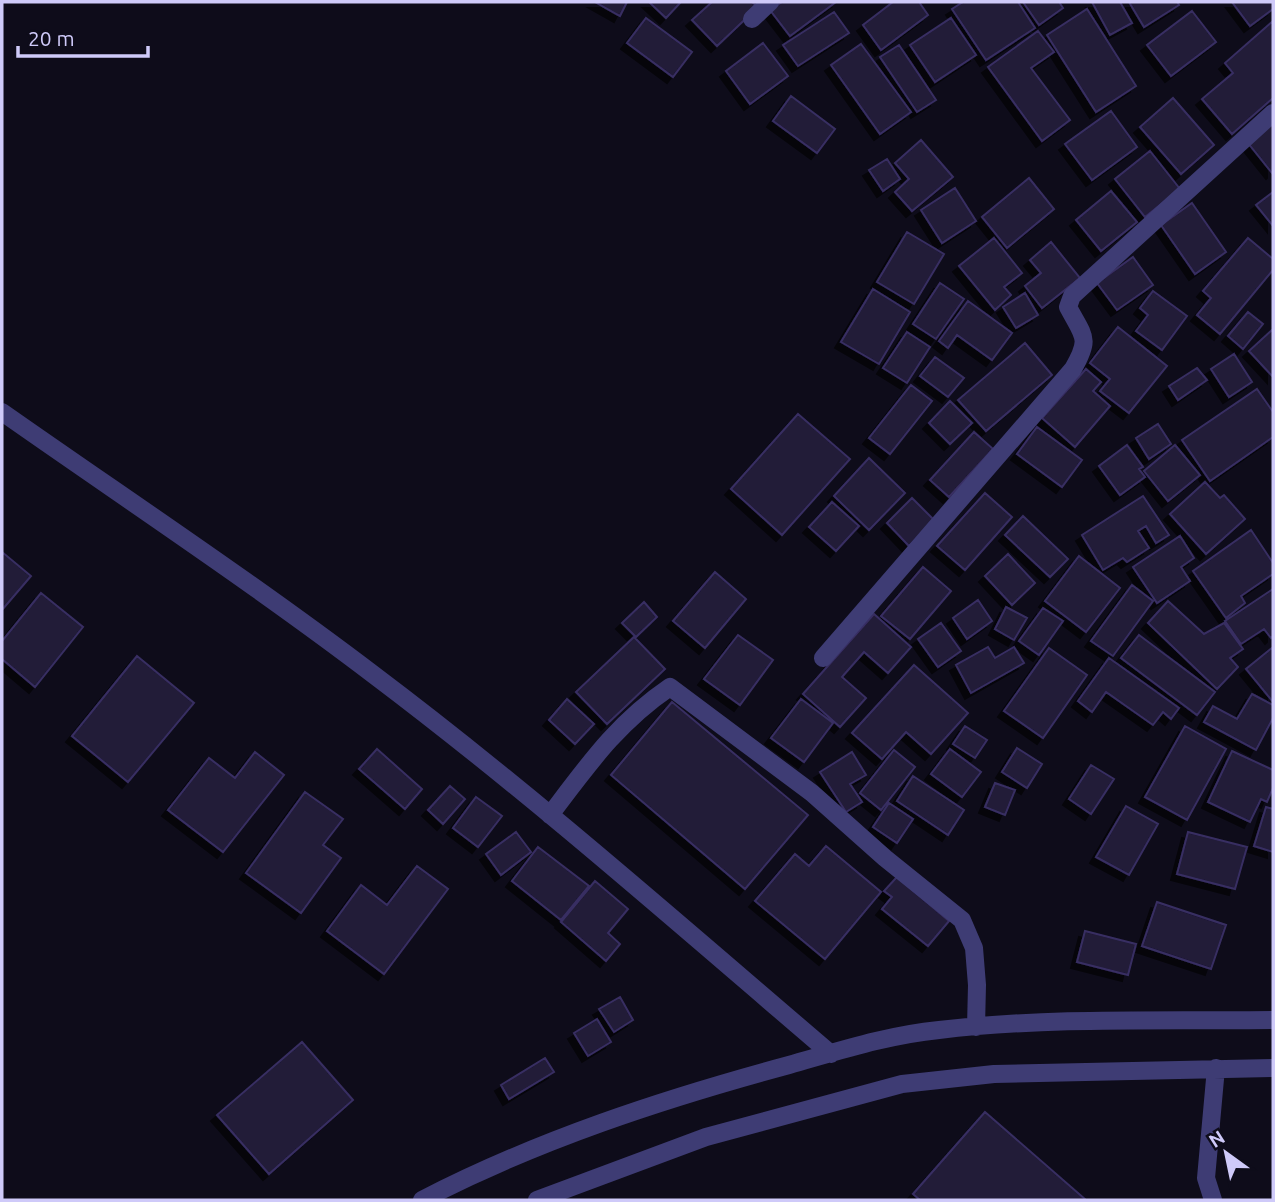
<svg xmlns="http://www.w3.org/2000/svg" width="1275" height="1202" font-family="Ubuntu,sans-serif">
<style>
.building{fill:#201a38;stroke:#382f62;stroke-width:2;filter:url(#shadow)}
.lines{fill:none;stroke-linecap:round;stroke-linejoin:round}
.minor{stroke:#3e3c74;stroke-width:18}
</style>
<defs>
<filter id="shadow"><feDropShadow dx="-6" dy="6" stdDeviation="0" flood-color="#0009"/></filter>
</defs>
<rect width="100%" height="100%" fill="#0e0c1a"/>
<!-- building -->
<path class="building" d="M595,2h32l-7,14z
M649,2h32l-15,16z
M712,2h40l6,5 -41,39 -25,-26z
M782,2h54l-46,34 -20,-26z
M893,2h26l9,13 -47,35 -18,-25z
M963,2h55l17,26 -49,32 -34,-51z
M1023,2h36l4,6 -24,17z
M1092,2h28l12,21 -22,12z
M1129,2h48l2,3 -35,22z
M1232,2h41v7l-23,17z
M1087,9l49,77 -40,26 -49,-77z
M1192,11l24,31 -45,34 -24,-31z
M834,12l15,21 -51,33 -15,-21z
M646,18l46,34 -19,25 -46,-34z
M951,18l25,37 -41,27 -25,-37z
M1273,21v77l-41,36 -30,-35 31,-26 -8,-10z
M1038,31l16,21 -23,16 39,52 -28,21 -54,-74z
M763,43l25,33 -38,28 -24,-33z
M861,44l50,68 -31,22 -49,-69z
M899,45l37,55 -19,12 -37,-55z
M791,96l44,33 -18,24 -44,-32z
M1173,98l41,47 -33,29 -41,-47z
M1111,111l26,36 -45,33 -27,-36z
M1273,123v49l-1,1 -24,-30z
M921,140l32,37 -41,34 -17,-19 14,-13 -14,-16z
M1150,151l30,38 -35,28 -30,-38z
M887,159l13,20 -17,12 -14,-21z
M1029,178l25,31 -47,39 -25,-31z
M955,188l21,33 -34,22 -21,-33z
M1111,191l26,31 -36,29 -25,-31z
M1273,192v34l-17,-21z
M1192,203l34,49 -31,22 -34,-49z
M907,232l37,22 -30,50 -37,-22z
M994,238l28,35 -18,14 7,8 -16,15 -36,-44z
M1248,238l25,21v11l-53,64 -23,-19 14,-17 -8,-7z
M1051,242l29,36 -38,30 -17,-22 16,-13 -11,-13z
M1133,257l20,28 -36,25 -20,-27z
M940,283l24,16 -28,40 -23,-15z
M873,289l37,23 -31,52 -38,-22z
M1153,291l34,25 -25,34 -26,-19 12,-16 -8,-7z
M1025,293l13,22 -22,13 -13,-21z
M968,301l44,32 -20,27 -35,-25 -9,13 -9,-7z
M1248,312l15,12 -20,25 -15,-13z
M1118,327l49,39 -38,47 -29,-22 10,-12 -20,-16z
M1273,329v48l-24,-26z
M907,332l23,15 -23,36 -24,-15z
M1025,343l27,32 -66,56 -28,-31z
M1234,354l18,28 -23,15 -18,-28z
M935,357l29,21 -16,19 -28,-21z
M1197,368l10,12 -29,20 -9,-14z
M1086,369l15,13 -8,9 17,15 -35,41 -33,-29z
M911,385l21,16 -42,53 -21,-16z
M1257,389l16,23v25l-63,44 -28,-41z
M950,401l22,22 -22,21 -21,-21z
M798,414l52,45 -68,76 -51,-46z
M1158,424l13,20 -22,15 -13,-21z
M1037,427l45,33 -20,27 -45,-33z
M974,432l19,17 -44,48 -19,-17z
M1127,445l16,22 -4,2 6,8 -25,18 -21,-29z
M1175,445l25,30 -32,26 -24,-30z
M869,458l36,35 -36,37 -35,-34z
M1205,482l15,16 4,-3 21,24 -39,35 -36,-40z
M985,493l27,24 -47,53 -28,-24z
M1143,496l26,39 -13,8 -10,-17 -8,5 11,17 -22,14 -4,-4 -20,12 -21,-35z
M912,498l23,23 -26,25 -22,-23z
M832,502l27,24 -23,25 -27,-24z
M1023,516l45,43 -18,18 -45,-42z
M1251,530l22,33v11l-32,22 4,7 -19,15 -33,-47z
M1180,536l14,22 -13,9 9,14 -33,22 -24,-36z
M2,552l29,24 -29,34z
M1008,554l27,29 -23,22 -27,-29z
M1079,556l41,32 -34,44 -41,-31z
M923,567l28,24 -41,48 -29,-23z
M715,572l31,27 -41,49 -32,-27z
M1132,585l21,16 -40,55 -22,-15z
M1273,589v47l-2,2 -7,-9 -23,15 -16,-23z
M41,593l42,34 -48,60 -33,-28v-18z
M978,600l14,21 -25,18 -14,-21z
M1168,601l36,33 20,-11 19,26 -13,9 8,9 -21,22 -69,-66z
M644,602l13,15 -21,20 -14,-14z
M1006,607l21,11 -13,22 -19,-11z
M1043,608l20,13 -24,34 -20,-14z
M874,614l37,33 -23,26 -24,-21 -22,25 24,21 -26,29 -37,-33z
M941,623l20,28 -23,16 -20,-28z
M738,635l35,25 -33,45 -36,-26z
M1139,635l76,57 -18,23 -76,-57z
M634,637l31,32 -58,55 -31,-32z
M988,647l7,11 19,-11 10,16 -53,30 -15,-28z
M1273,647v55l-27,-33z
M1049,648l38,27 -44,63 -39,-27z
M137,656l57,47 -66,79 -56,-46z
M1109,658l70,50 -8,11 -8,-7 -10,13 -47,-33 -14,20 -14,-11z
M914,665l54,48 -37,41 -25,-22 -24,27 -30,-26z
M1252,694l21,11v13l-17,32 -52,-28 9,-16 24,13z
M567,699l27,25 -19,20 -26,-24z
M801,699l32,24 -29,39 -33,-24z
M672,702l136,113 -63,74 -134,-114z
M965,726l22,14 -12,18 -22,-14z
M1185,726l41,23 -39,71 -42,-23z
M1017,748l25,16 -15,24 -25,-16z
M377,749l45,40 -17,20 -46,-40z
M950,749l31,23 -19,25 -31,-23z
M894,750l21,17 -34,43 -21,-17z
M1232,751l41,19v18l-6,14 -6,-3 -11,23 -42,-20z
M255,752l29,23 -61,77 -55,-42 41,-52 26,20z
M852,752l14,23 -16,9 12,18 -16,10 -26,-40z
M1091,765l23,14 -23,35 -22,-15z
M913,776l51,34 -16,25 -51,-34z
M995,783l20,7 -10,25 -20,-8z
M450,786l15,13 -22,25 -15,-14z
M305,792l38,27 -20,26 18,13 -40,55 -55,-40z
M476,797l26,19 -24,31 -25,-19z
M889,803l24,16 -16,24 -24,-16z
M1126,806l32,18 -29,51 -33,-18z
M1266,807l7,2v43l-19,-6z
M516,832l15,20 -30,23 -15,-21z
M1188,832l59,15 -12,42 -58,-15z
M826,846l55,46 -56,67 -70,-58 40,-47 14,12z
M538,847l51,39 -28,34 -49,-39z
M417,866l31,23 -64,85 -57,-43 34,-46 26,20z
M897,877l52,44 -21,25 -46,-37 10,-12 -8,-6z
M595,881l33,28 -20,24 12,11 -14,17 -45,-39z
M1157,902l69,23 -15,44 -69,-23z
M1085,931l51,13 -8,31 -51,-13z
M620,997l13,23 -19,12 -15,-23z
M597,1019l14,23 -23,14 -14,-23z
M302,1042l51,58 -84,74 -52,-59z
M545,1058l9,14 -45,27 -8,-14z
M985,1112l101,88h-166l-7,-6z"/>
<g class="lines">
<!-- minor -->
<path class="minor" d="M752,19l18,-17
M2,412c124,87 251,171 372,263 158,119 306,250 457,379
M823,658l250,-289c18,-31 11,-32 -5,-62l4,-11 201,-183
M550,815c38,-50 67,-92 120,-128l142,106 73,65 77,62 12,28 3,37 -1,42
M422,1200c116,-60 241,-101 367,-135 50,-14 99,-30 150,-35 110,-13 224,-9 334,-10
M537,1200l169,-63 196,-53 92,-10 279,-6
M1213,1200l-7,-22 10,-110"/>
</g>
<!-- border -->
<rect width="1275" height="1202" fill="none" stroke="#cfcaf9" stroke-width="7"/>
<!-- north arrow -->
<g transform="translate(1226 1153) rotate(327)" stroke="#0e0c1a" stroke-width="5" paint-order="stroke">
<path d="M0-5L12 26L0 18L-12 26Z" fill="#cfcaf9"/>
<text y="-10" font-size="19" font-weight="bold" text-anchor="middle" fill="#cfcaf9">N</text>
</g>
<!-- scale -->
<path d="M18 46v10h130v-10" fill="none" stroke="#cfcaf9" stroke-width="3.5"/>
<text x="28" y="46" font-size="21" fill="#cfcaf9" stroke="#0e0c1a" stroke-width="5" paint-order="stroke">20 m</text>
</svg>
